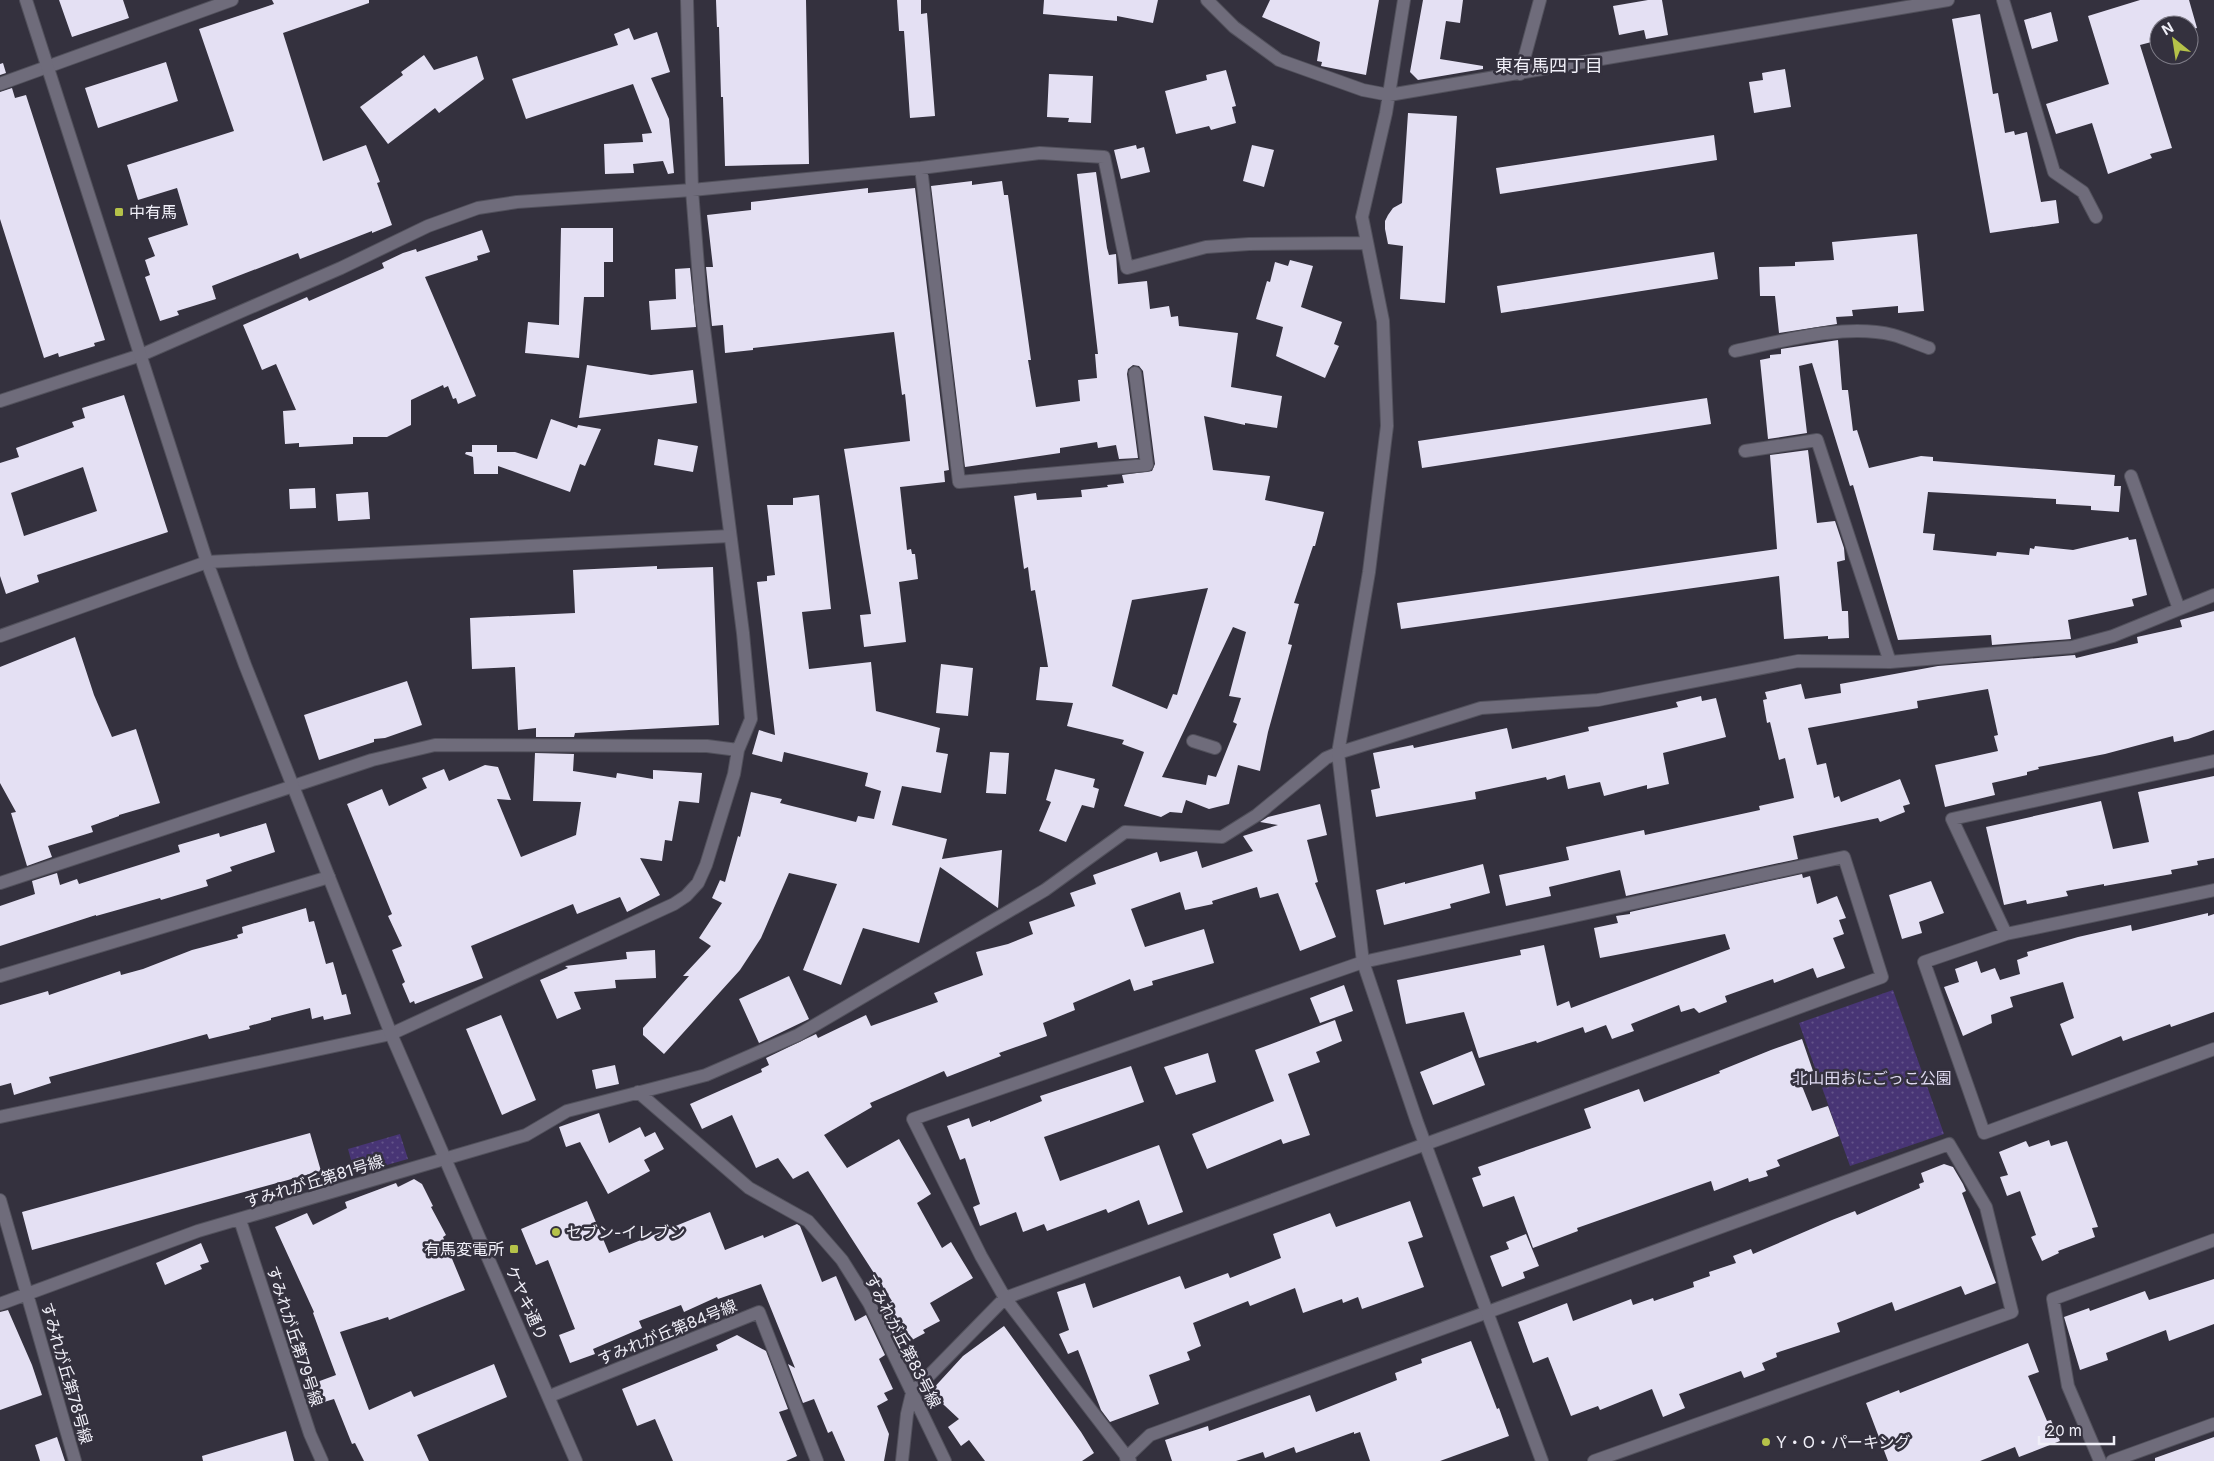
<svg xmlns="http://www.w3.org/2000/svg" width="2214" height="1461" font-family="Inter,'Noto Sans JP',sans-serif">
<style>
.green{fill:url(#green-dots)}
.building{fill:#e4e0f3;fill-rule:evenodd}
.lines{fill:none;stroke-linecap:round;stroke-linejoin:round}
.minor-casing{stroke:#52515c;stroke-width:14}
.tertiary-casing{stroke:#52515c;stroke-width:14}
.minor{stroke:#6f6c7b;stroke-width:12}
.tertiary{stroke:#6f6c7b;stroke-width:12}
.poi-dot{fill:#b5c249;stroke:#34313e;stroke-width:2}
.labels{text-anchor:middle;stroke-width:5;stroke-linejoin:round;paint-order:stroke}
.poi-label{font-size:16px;fill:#f0eff8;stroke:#34313e;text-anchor:start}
.park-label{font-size:16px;fill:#dfdaf1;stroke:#34313e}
.street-label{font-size:16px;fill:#f0eff8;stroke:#34313e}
.neighbourhood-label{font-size:18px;fill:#f0eff8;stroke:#34313e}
</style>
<defs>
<pattern id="green-dots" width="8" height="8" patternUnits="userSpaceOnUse" patternTransform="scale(1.25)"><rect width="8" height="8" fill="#483575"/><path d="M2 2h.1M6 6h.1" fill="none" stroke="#635389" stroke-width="1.8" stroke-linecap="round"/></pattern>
</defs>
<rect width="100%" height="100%" fill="#34313e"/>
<!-- green -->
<path class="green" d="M1893,990l51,144 -94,32 -51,-143z
M400,1134l8,25 -53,15 -7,-25z"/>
<!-- building -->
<path class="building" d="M59,0h64l6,18 -57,19z
M272,0h97v3l-86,30 40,128 43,-16 14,37 -3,1 15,42 -20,8v-2l-72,28 -2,-6 -86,33 4,13 -39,12 2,4 -19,6 -15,-44 5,-2 -5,-15 10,-4 -7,-18 40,-13 -11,-37 -39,12 -11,-35 107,-34 -35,-102 75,-25z
M716,0h90l3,164 -84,2 -2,-69h-2l-2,-70h-2z
M897,0h24v14l6,-1 8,103 -25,2 -6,-87h-5z
M1044,0h114l-5,23 -36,-7v5l-74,-7z
M1270,0h109l-13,75 -45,-9 1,-4 -5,-1 3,-19 -58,-25z
M1423,0h40l-3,23 -14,-2 -6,38 43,7v3l-65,11 -8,-8z
M1648,0h14l6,35 -22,4 -2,-9 -25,5 -6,-29z
M2140,0h49l8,28 -8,2v-5h-30v15l-19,5 32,103 -22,6 2,4 -44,16 -16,-51 -36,11 -10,-30 63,-20 -21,-68z
M2051,12l7,29 -26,8 -8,-29z
M1980,14l13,80 5,-1 7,40 9,-2 1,4 12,-3 14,70 15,-2 3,23 -69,10 -38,-214z
M629,28l5,12 23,-8 13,40 -19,6 18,41 5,54 -6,1 -5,-13 -30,3 1,9 -29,1 -1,-30 39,-2 -1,-8 10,-1 -19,-49 -107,35 -14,-40 106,-34 -4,-11z
M424,55l10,15 43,-14 7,23 -45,34 -4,-5 -47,36 -28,-37 43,-32 -2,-3z
M166,62l12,39 -80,27 -13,-40z
M3,63l3,10 -6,2v-11z
M1785,69l6,38 -37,6 -5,-31 14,-2 -1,-7z
M1226,70l10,36 -4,1 4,16 -25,7 -2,-4 -33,8 -11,-43 42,-11 -1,-5z
M1049,74l44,2 -2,47 -23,-1 1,-4 -22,-1z
M12,88l3,10 11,-3 79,245 -11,3 1,3 -36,11 -1,-4 -14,5 -44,-139v-127z
M1408,113l49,3 -12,187 -45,-4 3,-53 -15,-2 -3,-15v-8l3,-6 5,-7 9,-5z
M1714,135l3,25 -217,34 -4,-26z
M1136,145l1,4 7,-2 6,25 -29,7 -7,-29z
M1252,145l22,5 -10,37 -21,-6z
M1096,172l11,76 2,7 7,-1 2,30 29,-3 3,28 19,-3 2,11 7,-1 1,10 59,7 -7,54 51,9 -5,32 -32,-5v2l-41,-9 9,54 57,6 -5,24 59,12 -9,34h-2l-19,57 5,1 -11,40 4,1 -24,87 -8,39 -22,-6 -9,39 -20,5 -23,-9 -4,13 -12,-1 -9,5 -37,-11 20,-54 -22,-8 2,-4 -57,-14 6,-23 -37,-3 4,-33h8l-13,-77 -4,1 -3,-24 -4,2 -10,-73 22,-3 1,7 45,-3 -1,-7 27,-3 -1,-2 17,-2 -2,-8 30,-4 3,-7 -12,-93 -4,-5 -6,-1 -5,4 -1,5 11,84 -19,1 -3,-14 -18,3 -1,-6 -37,6v5l-95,14 -34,-281 41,-5v4l30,-4 2,14h4l23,165h-3l8,47 44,-6 -2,-21 19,-2 -2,-24h3l-21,-180zM1208,588l-31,107 -4,-1 -6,15 -55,-23 20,-86zM1233,627l13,5 -17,64 12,2 -8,24 4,2 -21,53 -8,-2 -2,10 -44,-8z
M868,188v5l47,-5 34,282 -5,1 1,11 -45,5 7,63 4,-1 1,5h3l3,25 -19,3 7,60 -42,5 -4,-32 11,-1 -27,-165 66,-8 -5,-47 -3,1 -8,-63 -141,16v2l-28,3 -2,-28 -11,1 -6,-59h7l-6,-52 44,-5v-8z
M561,228h52v34h-9v35h-20l-5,61 -54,-5 3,-31 31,3z
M482,230l8,22 -13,4 1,4 -53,17 51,119 -18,8 -2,-6 -3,1 -5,-13 -4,2 -1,-3 -32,15v25l-24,12h-34v7l-54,3v-4l-14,1 -2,-33 13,-1 -20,-46 -14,6 -19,-45 64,-28 2,4 75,-33 -2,-5 21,-10 13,-4 1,3z
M1917,234l7,77 -26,2v-7l-46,4 1,6 -17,1 1,7 -58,9 -4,-37h-15l-1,-29 36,-1v-4l39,-2 -2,-18z
M1714,252l4,27 -217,34 -4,-27z
M1290,260l23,6 -12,41 41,15 -8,22 5,2 -14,32 -49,-22 7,-29 -27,-8 11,-38 3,1 5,-20 13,4z
M690,268l6,59 -45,3 -2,-29 27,-2 -1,-30z
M1838,340l4,50h6l5,41 4,-1 12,38 52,-12 12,1v4l182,14 -1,11h7l-2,26 -28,-2v-4l-35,-2v-5l-128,-7 -5,41 12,1 -2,16 63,6 1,-4 32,3 1,-7 4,1 1,-3 38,4 55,-13 1,3 7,-1 11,56 -15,4 2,7 -66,14 3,19 -79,6 -1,-10 -93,5 -45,-155 -3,1 -38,-123 -13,3 8,67 -39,6 -8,-79 10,-2v-3l11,-1v-5z
M587,365l64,10 42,-5 4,33 -118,15z
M124,395l44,137 -131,43 2,7 -33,12 -6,-18v-113l19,-6 -3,-9 58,-21 -2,-5 13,-4 -3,-10zM83,467l14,44 -73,25 -13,-43z
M1707,398l4,26 -289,44 -4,-27z
M551,419l26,9 1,-3 23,4 -16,37 -5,-2 -10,28 -72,-26v8h-24l-1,-17 -8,-3 1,-2h6v-7h25v7h18l22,7z
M658,439l40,7 -5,26 -39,-7z
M1808,450l9,73 18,-2 9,27 1,12 -8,2 5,49h6l1,27 -21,1v-3l-44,3 -5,-63 -378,53 -4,-26 380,-54 -7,-94z
M315,488l1,20 -26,1 -1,-20z
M368,492l2,27 -32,2 -2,-27z
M819,495l12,114 -29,3 7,57 62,-7 5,49 64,17 -4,24 12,2 -7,39 -39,-7 -10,39 55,14 -5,20 60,-9 -4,58 -58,-41 -21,76 -56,-15 -22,57 -38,-15 34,-86 -48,-11 -28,65 -21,32 -76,84 -21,-19v-7l46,-52h-6l28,-30 -12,-8 23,-35 -10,-5 8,-18 5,2 13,-46 2,1 11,-45 31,7 -2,4 76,19 2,-6 16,3 7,-28 -16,-5 3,-13 -84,-21 -2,10 -30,-8 7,-24 16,5 -18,-153 10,-1v-5l8,-1 -8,-70h26v-7z
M657,566v3l56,-2 6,158 -144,8 -1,4h-38v-9l-18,2 -3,-63 -43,2 -2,-51 105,-5 -2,-43z
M2214,611v119l-26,9 -14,3 -1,-6 -68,18 -67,13 1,2 -12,3v3l-35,8 3,12 -50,12 -10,-42 63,-14 -4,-15 4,-1 -10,-46 -71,12 1,7 -110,20 9,37 9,-2 8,35 5,-2 2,6 59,-23 10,25 -7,2 2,6 -25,10 -2,-4 -85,18 5,23 -172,37 -6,-26 -71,17 2,9 -45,10 -7,-31 70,-15 -3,-13 78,-17 1,5 115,-25 -1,-4 35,-8 -9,-40 -6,2 -9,-38 -3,1 -4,-23 4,-1 -2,-7 36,-8 4,15 36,-6 -1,-9 98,-18 137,-11 1,3 62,-15 -1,-6 45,-10 -2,-7z
M75,637l19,58 18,42 24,-8 24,74 -41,12v1l-28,10 2,6 -45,14 4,11 -25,9 -16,-53 5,-1 -16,-29v-116z
M941,664l32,4 -5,48 -32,-3z
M407,681l15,44 -37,13 -11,1v3l-55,18 -15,-45z
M1701,696l1,5 14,-3 10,39 -63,16 6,31 -22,5v-4l-43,11 -4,-14 -32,7 -3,-14 -18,5 -1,-3 -71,15 1,7 -100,18 -5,-27 9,-2 -7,-35 40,-8 1,3 93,-20 5,21 77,-18 -1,-4 90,-20 -2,-5z
M990,752l19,1 -3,41 -20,-1z
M535,753l39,1 -1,17 43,7 1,-5 36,6v-9l49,3 -3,30 -20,-2 -7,40 -7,-1 -3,21 -22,-3 20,37 -33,17 -7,-15 -43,17 -4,-10 -102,42 12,32 -68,26 -1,-3 -4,2 -8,-19 3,-2 -13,-32 10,-4 -14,-30 4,-2 -45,-110 35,-15 7,17 38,-18 -5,-10 22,-9 5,12 36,-16 13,2 13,33 -14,-1 24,58 55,-22 5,-33 -48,-1z
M1055,769l40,10 -2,8 6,2 -5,19 -12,-3 -16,37 -27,-11 12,-29 -5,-2z
M2214,776v82l-17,3 1,4 -27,5 1,4 -68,12v-2l-38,7 2,5 -41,8 -1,-4 -22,5 -18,-78 115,-26 12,48 36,-7 -11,-50z
M1320,804l7,31 -20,5 11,42 -3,1 21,54 -36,14 -22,-58 -18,5 -3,-11 -45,14 1,3 -28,6 -5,-18 -49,17 14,38 59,-18 10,34 -62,18 1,4 -19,6 -4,-12 -57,24 2,7 -32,13 4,13 -48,17 2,3 -54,21 -3,-6 -74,32 2,4 -48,28 23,33 52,-29 32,55 -14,9 25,45 9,-6 22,36 -43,25 10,18 -17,9 2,3 -26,14 -19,-40 12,-6 -84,-130 -15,8 -15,-21 -22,10 -24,-53 -30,14 -12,-25 72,-32 -1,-3 8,-4 -3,-7 50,-24 2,4 48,-23 5,11 67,-24 -4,-9 49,-18 -7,-23 32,-8 25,-10 -4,-12 46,-16 -5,-13 26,-9 -3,-9 64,-23 3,10 37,-11 5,17 51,-17 -10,-15 35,-11 -18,-3 8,-5z
M266,823l9,29 -45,15 2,4 -26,9 2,6 -47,14 -1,-2 -64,18v-1l-96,31v-40l35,-12 -3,-13 25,-8 3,12 17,-6 2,5 101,-32 -2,-7 41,-12 1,4z
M1483,864l7,29 -40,11 1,4 -67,17 -8,-35 29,-8v2z
M1802,874l1,4 7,-2 7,28 20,-8 9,22 -7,2 5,14 -11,4 12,30 -28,10 -4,-10 -39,15 -1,-4 -48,17 2,6 -28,11 -5,-5 -13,4 -2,-7 -48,19 3,7 -22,8 -6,-14 -21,8 -2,-6 -46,16 -1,-2 -57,17 -15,-46 -58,12 -9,-44 124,-25 -1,-5 24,-5 13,61 12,-5 2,7 159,-59 -5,-15 -125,24 -6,-30 24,-5 -2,-7 14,-2v-2z
M1931,881l13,32 -25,9 3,11 -20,6 -13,-44z
M306,908l3,14 5,-1 12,43 7,-2 9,33 4,-1 5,20 -27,6 -1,-4 -11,3 -2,-11 -39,10v2l-22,6 1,3 -41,10 -2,-5 -158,43 2,6 -37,12 -3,-12 -11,3v-81l48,-14 1,4 71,-24 1,4 22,-6 49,-19 46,-12 -1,-3 6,-2 -1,-6z
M2208,913v3l6,-2v98l-43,15 -1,-3 -47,17 -2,-5 -49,20 -12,-32 14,-6 -11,-36 -53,15 3,10 -22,8 1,8 -29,13 -19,-49 15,-5 -4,-13 22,-8 4,12 14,-5 5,12 20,-6 -3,-14 11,-4 -1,-4 51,-15 53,-12 1,6z
M655,950l1,28 -41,2 1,8 -42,4 7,17 -24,10 -17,-39 28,-12 -3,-2 62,-7 -1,-7z
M789,976l20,43 -50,24 -20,-44z
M1344,985l9,26 -33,12 -10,-25z
M501,1015l35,85 -34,15 -36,-86z
M1335,1020l7,21 -26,11 4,10 -32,12 22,61 -27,9 -2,-5 -74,30 -15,-35 82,-33 -19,-51z
M1802,1039l11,32 -15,5 14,35 16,-5 11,30 -62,24 3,6 -14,5 2,5 -19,6 -1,-4 -34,13 -3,-10 -134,47 1,3 -45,17 -19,-52 -31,11 -11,-29 9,-3 -3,-8 113,-39 -7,-19 55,-20 5,13 76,-29 -1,-2 52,-21z
M1472,1051l13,34 -52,20 -13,-33z
M1208,1053l8,29 -40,13 -12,-28z
M615,1065l4,19 -23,5 -4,-19z
M1131,1066l13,36 -100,35 16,44 99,-36 24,67 -35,13 -9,-25 -31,13 -2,-4 -59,22 -3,-7 -21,8 -7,-20 -36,14 -7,-19 7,-3 -15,-46 -5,2 -13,-34 22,-8 3,9 18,-7v2l52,-21 -2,-5z
M599,1113l10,30 31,-16 5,10 10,-5 9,17 -20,11 6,11 -42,23 -28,-52 -14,5 -7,-20z
M310,1133l11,38 -289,79 -10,-38z
M2049,1140l2,6 16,-5 31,86 -6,1 3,9 -37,14 1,2 -17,8 -11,-24 5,-2 -16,-44 -13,5 -7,-19 8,-2 -9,-23 27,-11 3,6z
M1944,1164l9,3 10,17 3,7 -4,2 34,90 -31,12 -4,-9 -66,25 -3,-9 -55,21 3,9 -64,21 1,4 -15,6 3,7 -21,8 -3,-7 -62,23 6,14 -22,9 -11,-28 -52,21 -2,-4 -27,10 -23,-59 -15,6 -15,-41 49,-19 6,18 58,-22 2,6 20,-7 1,3 40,-14 -1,-5 17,-6 -1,-4 27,-9 -3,-7 18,-7 2,5 79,-34 23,-9 2,4 63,-27 -1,-4 5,-2 -3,-9z
M414,1179l8,5 11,22 -2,1 15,28 -3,2 22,53 -76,30 -1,-3 -48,15 29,78 42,-19 3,6 80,-33 13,33 -90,38 12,26h-65l-9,-18 -3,1 -18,-45 -10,3 -7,-20 19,-7 -23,-62 1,-1 -39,-85 32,-14 6,12 34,-17 -2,-6 51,-19 2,4z
M587,1201l22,52 101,-41 15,38 38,-15 1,3 33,-14 3,2 22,56 14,-6 19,45 11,-6 19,40 -6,4 14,30 -9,4 4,7 -11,6 12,28 -5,27h-39l-13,-30 -4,2 -14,-34 -11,4 -15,-39 7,4 -34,-84 -43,15 -1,-2 -33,15 -3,-7 -42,16 3,7 -49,21 2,5 -25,9 -11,-28 16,-6 -27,-69 -12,5 -15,-36z
M1410,1201l13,36 -15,5 16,45 -62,22 -4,-12 -15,6 -1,-4 -39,14 -8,-25 -45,18 -2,-5 -55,22 8,23 -14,6 3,8 -41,15 10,29 -49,18 -9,-12 -23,-60 -10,4 -9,-20 10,-4 -12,-38 28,-9 8,25 87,-32 5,13 43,-16 2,5 51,-20 -8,-24 57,-21 6,14z
M1526,1234l13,32 -16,6 2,6 -23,9 -12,-31 19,-7 -3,-7z
M201,1243l8,19 -9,3 2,4 -37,16 -9,-22z
M2214,1279v45l-45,17 -3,-11 -60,23 2,7 -28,10 -16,-53 25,-9 1,3 55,-20 4,9z
M8,1310l24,55 10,30 -42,15v-98z
M1004,1326l77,106 13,21 -12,8h-97l-16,-21 -8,6 -13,-19 11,-8 -29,-27 33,-36z
M737,1335l29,16 22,58 -9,3 18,44 -11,5h-113l-18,-42 -18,7 -15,-37 96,-39 -2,-5z
M1471,1341l26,68 2,-1 10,28 -69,25h-70l-10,-29 -6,2v-2l-58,21 -2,-6 -29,11 -2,-6 -27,9h-64l-7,-21 43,-14 1,5 101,-36 6,17 81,-32 -2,-7 27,-10 -1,-4z
M2028,1343l11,29 -11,4 19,45 4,-1 9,21 -41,16 -4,-10 -35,14h-92l-22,-58 33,-13 1,3z
M286,1431l8,30h-91l-1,-5z
M57,1437l8,24h-25l-5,-16z
M2214,1437v24h-59v-3z"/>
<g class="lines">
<!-- minor casing -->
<g class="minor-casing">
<path id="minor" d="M1207,0l27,27 45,33 84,30 26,5 559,-95
M2003,0l51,172 29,20 13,25
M1520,74l20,-74
M0,84l232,-84
M921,168l38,314 188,-17 -12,-92
M1735,351c48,-10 110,-28 158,-16 12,3 24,9 36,13
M0,401l141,-46 200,-87 87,-42 50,-18 39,-6 175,-12 229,-22 119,-15 64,4 23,111 79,-21 43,-3 118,-1
M1745,451l72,-11 73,222
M2131,476l48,133
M1193,741l22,7
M1338,753l31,-181 18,-146 -4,-105 -21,-104 24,-104 18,-113
M0,883l372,-123 63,-15 272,1 31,4
M2214,890l-208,44 -82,28 60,171 230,-84
M2006,934l-54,-115 262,-58
M0,976l329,-99
M638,1092l111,96 59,33 34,39 27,43 76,158
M0,1117l391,-83 283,-130 12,-8 12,-13 8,-18 28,-91 4,-24 13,-31 -8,-86 -42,-328 -9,-115 -5,-190
M0,1200l75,261
M240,1220l70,214 12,27
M0,1304l198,-73 328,-96 41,-24 139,-36 92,-40 247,-145 80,-58 97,5 35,-22 69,-57 12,-5 143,-45 117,-8 200,-39 92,1 182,-15 41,-11 101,-41
M550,1396l209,-84 58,149
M1126,1458l24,-23 799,-291 37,63 26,105 -418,149
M902,1461l5,-47 5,-21 93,-95 877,-321 -38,-120 -481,105 -450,157 68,137 24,42 125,163
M2100,1461l-32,-75 -15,-87 161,-59
M2112,1461l102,-37"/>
</g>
<!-- tertiary casing -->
<g class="tertiary-casing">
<path id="tertiary" d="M26,0l181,562 38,103 146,369 185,427
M0,636l207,-74 523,-26
M1338,753l25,209 54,160 125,339"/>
</g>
<!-- minor -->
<use href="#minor" class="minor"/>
<!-- tertiary -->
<use href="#tertiary" class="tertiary"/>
</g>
<!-- markers -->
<g class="poi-dot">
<rect x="114" y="207" width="10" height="10" rx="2.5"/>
<circle cx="556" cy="1232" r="5"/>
<rect x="509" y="1244" width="10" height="10" rx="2.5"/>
<circle cx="1766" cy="1442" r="5"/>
</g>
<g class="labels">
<!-- poi labels -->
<g class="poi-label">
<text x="129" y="218">中有馬</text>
<text x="566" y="1238">セブン-イレブン</text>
<text x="504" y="1255" text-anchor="end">有馬変電所</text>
<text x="1776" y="1448">Y・O・パーキング</text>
</g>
<!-- park labels -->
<g class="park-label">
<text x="1872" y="1084">北山田おにごっこ公園</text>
</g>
<!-- street labels -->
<g class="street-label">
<text transform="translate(314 1181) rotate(-17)" y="6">すみれが丘第81号線</text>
<text transform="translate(527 1303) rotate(66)" y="6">ケヤキ通り</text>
<text transform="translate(667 1332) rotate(-22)" y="6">すみれが丘第84号線</text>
<text transform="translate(295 1336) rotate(72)" y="6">すみれが丘第79号線</text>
<text transform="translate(903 1341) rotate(63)" y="6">すみれが丘第83号線</text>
<text transform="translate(67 1373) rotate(74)" y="6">すみれが丘第78号線</text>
</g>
<!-- neighbourhood labels -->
<g class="neighbourhood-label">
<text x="1549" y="72">東有馬四丁目</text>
</g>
</g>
<!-- north arrow -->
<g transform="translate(2174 40) rotate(330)"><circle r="24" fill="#34313e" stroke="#7f7d88"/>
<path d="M0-4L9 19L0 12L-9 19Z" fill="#b5c249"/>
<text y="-8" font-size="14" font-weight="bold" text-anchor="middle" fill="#f0eff8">N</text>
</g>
<!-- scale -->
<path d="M2039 1436v8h75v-8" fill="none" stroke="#f0eff8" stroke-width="2.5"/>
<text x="2046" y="1436" font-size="15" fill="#f0eff8" stroke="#34313e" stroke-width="4" paint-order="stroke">20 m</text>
</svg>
